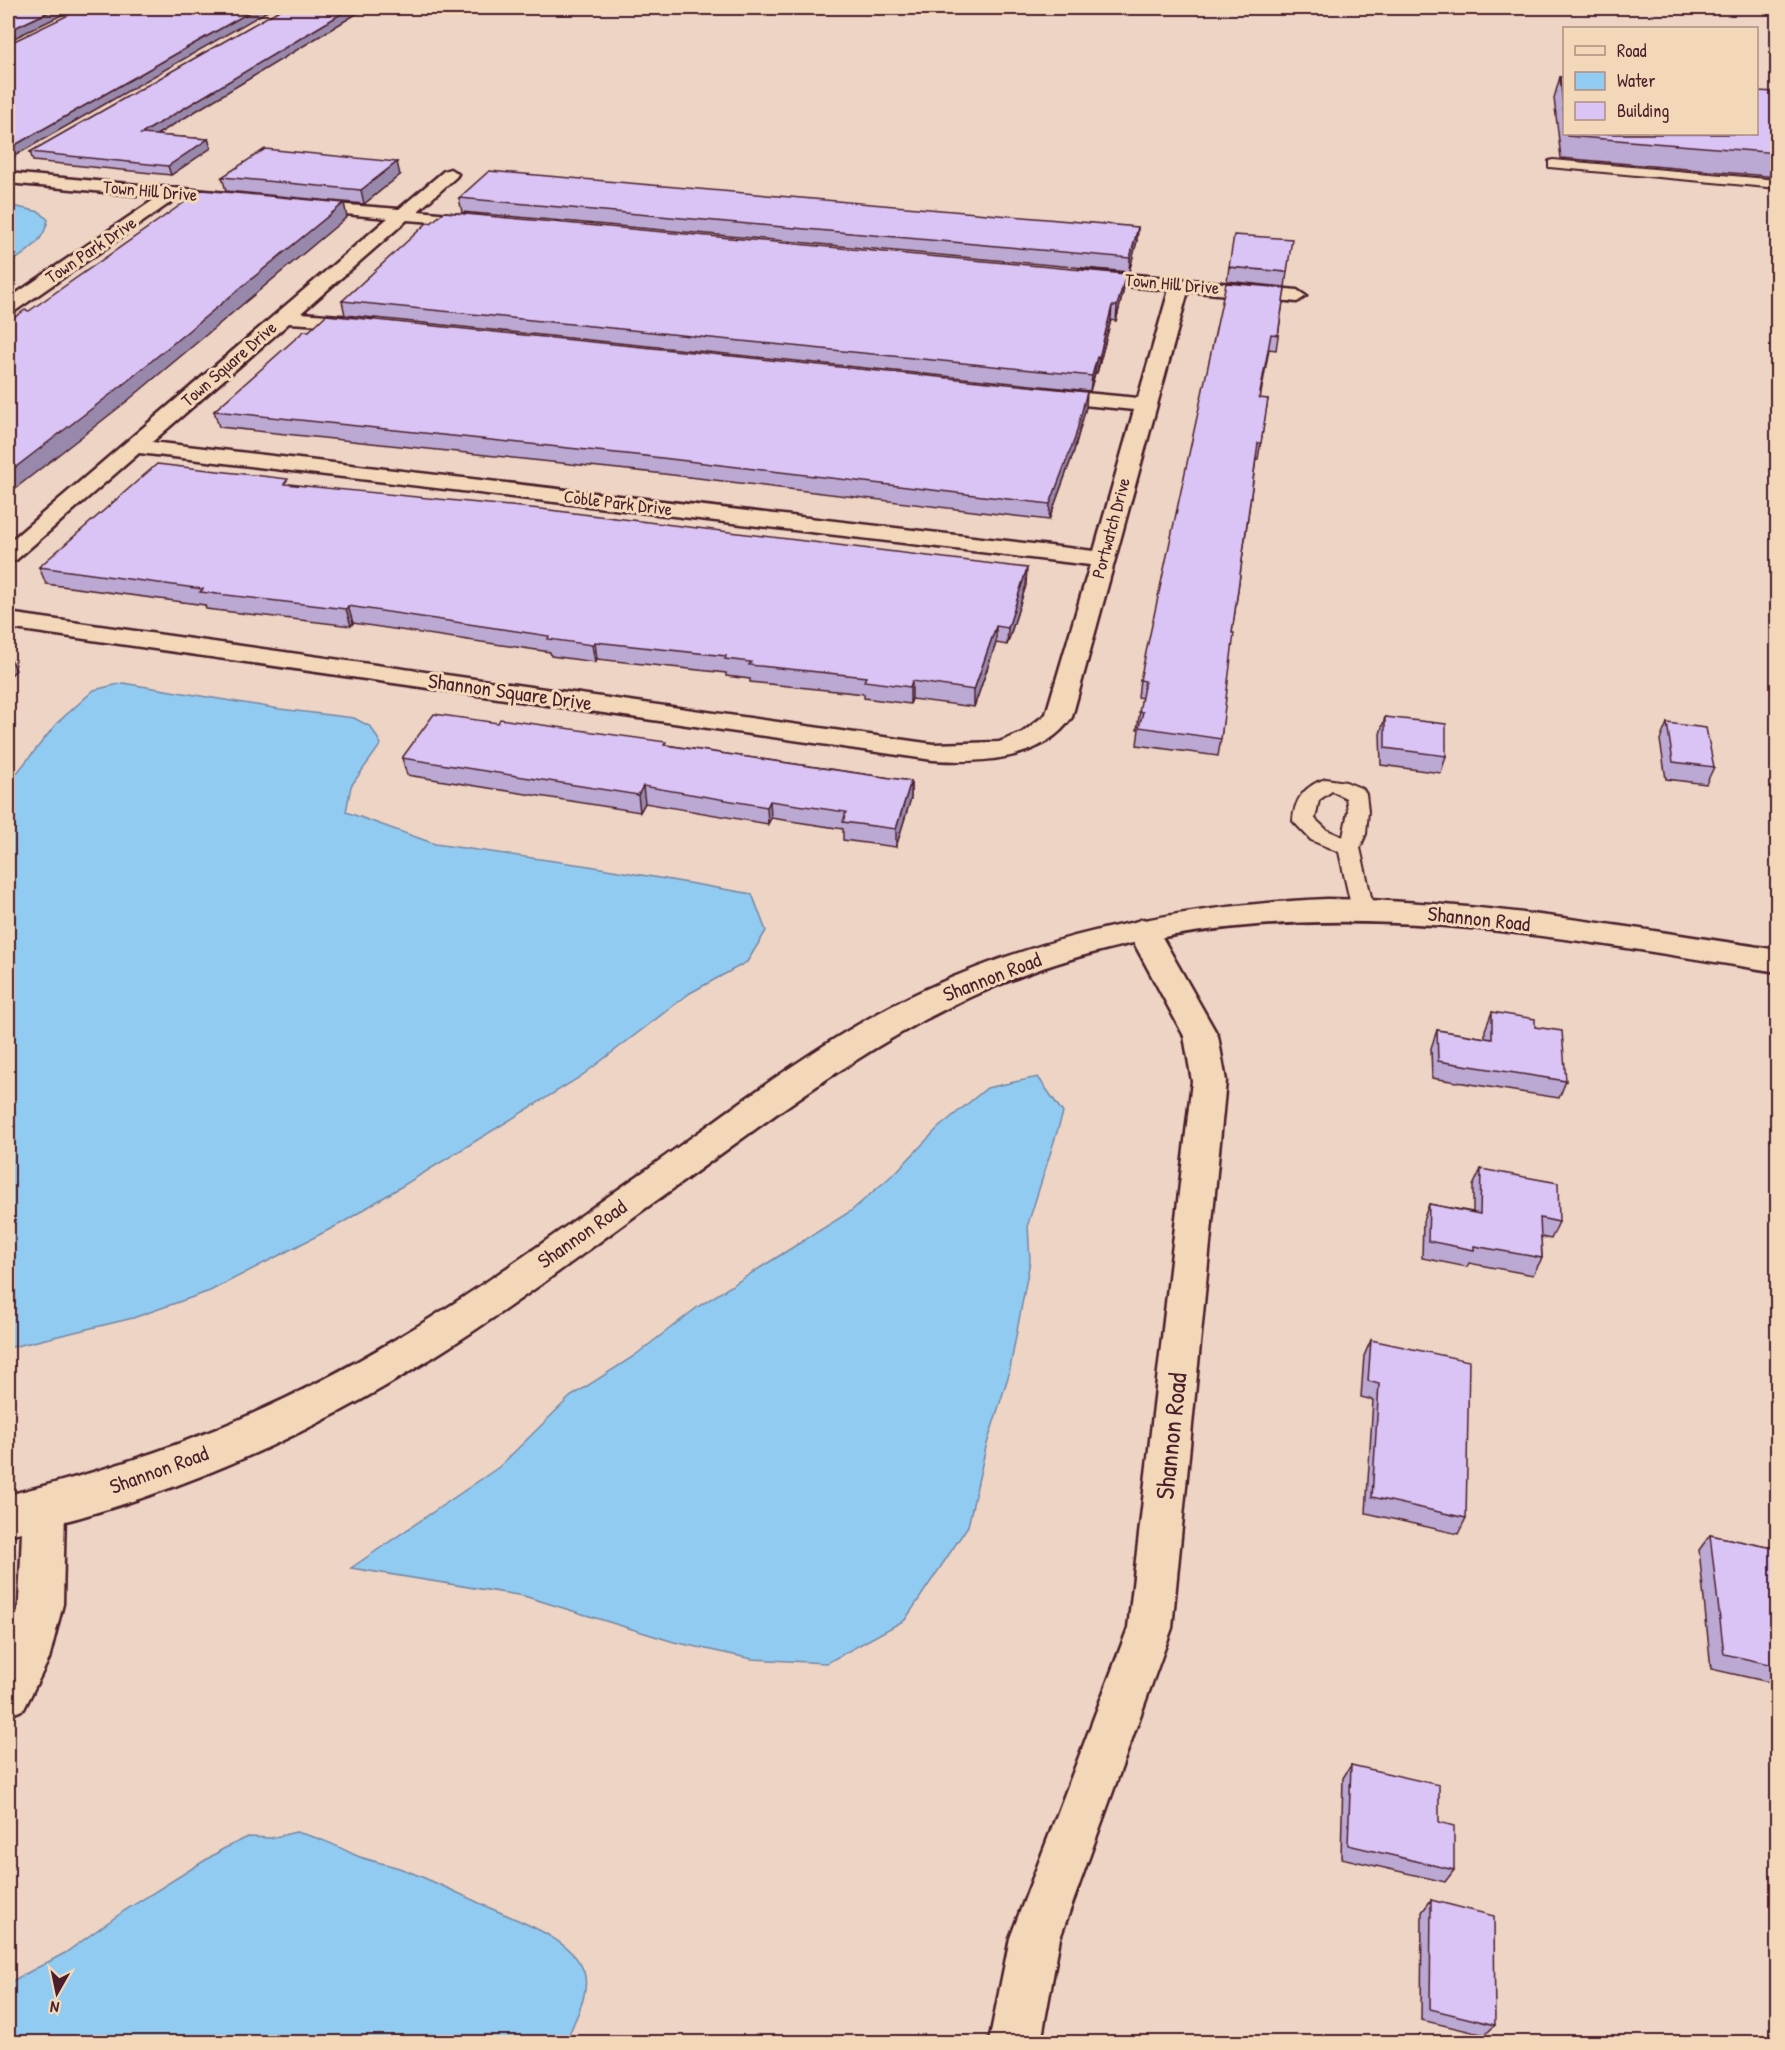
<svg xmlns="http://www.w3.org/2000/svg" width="1785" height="2050" font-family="'Patrick Hand',sans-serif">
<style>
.water{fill:#92cbf1;stroke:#7586a2;stroke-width:1.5}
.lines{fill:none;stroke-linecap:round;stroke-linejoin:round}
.service-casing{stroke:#4a1f2b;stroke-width:4}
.minor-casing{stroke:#4a1f2b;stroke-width:5}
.tertiary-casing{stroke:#4a1f2b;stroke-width:5}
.service{fill:#f2d8b9;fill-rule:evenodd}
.minor{fill:#f2d8b9;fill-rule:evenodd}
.tertiary{fill:#f2d8b9;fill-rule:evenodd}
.wall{fill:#bba9d3;stroke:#4a1f2b;stroke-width:1.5}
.shaded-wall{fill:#9889ac;stroke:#4a1f2b;stroke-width:1.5}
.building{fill:#d9c4f5;stroke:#4a1f2b;stroke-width:1.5}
.labels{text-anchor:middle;stroke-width:6;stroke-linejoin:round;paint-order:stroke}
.far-street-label{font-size:18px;fill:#4a1f2b;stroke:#f2d8b9}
.street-label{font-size:21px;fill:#4a1f2b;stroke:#f2d8b9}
.near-street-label{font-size:26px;fill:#4a1f2b;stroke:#f2d8b9}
</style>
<rect width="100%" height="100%" fill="#edd4c5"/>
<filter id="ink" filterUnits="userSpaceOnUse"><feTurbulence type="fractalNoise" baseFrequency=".0167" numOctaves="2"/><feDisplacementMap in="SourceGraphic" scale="12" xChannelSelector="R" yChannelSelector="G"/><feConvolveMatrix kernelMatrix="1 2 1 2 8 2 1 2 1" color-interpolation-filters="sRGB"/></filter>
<g filter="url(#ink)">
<!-- water -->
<path class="water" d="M8,205l32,7 8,8c-5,24 -22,32 -40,45z
M123,683l157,26 74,9 17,9 10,17 -30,42 -5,26 89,32 154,22 163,28 14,37 -19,31 -57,31 -110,84 -238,146 -132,68 -77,27 -125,30v-564l49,-61 37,-33z
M1038,1077l25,36 -35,111 2,37 -21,113 -23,73 -18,79 -63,94 -78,43 -75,-4 -78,-17 -150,-46 -173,-28 148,-101 71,-70 64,-41 65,-50 152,-95 46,-40 41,-43 49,-40z
M296,1832c24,6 37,12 59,23 13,6 30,8 44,13 28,10 53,22 80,35 30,15 93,33 105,69 7,22 -11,50 -18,70h-558v-57l6,-5 51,-27 59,-42 99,-62 25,-12 23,1z"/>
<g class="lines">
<!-- service casing -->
<g class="service-casing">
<path id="service" d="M1553,160l225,20v8l-229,-21v-6z
M1326,779l20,3 17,7 3,5 2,17 -2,23 -6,14 14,62 -3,5 -8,2 -8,-2 -3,-5 -13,-58 -28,-12 -18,-19c1,-21 12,-36 33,-42zM1332,791l14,7 2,13 -5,26 -16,-7 -12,-11 4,-19z"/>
</g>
<!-- minor casing -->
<g class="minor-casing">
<path id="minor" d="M450,169l8,5 -2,3 -38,34 63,6 6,1 3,4 -3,4 -80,-6 -106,93 65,5 7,2 3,4 -3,4 -84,-5 -137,119 942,109 40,-141 -91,-9 -7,-2 -3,-4 3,-4 7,-2 95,9 31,-108 -87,-8 -7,-2 -2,-4 2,-4 7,-2 215,20 9,6 -9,6 -109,-11 -116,426c-30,44 -91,46 -139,43l-925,-132v-15l925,131 66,-2 23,-9 24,-19 44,-149 -951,-112 -123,107 -8,2v-19l380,-325 -86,-8 -9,-5 3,-4 103,8 45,-38z
M8,173l231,21 8,5 -8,5 -62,-6 -162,113 -7,2v-14l150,-102 -150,-14z
M1143,919l11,4 64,113 8,45 -54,547 -112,310 -19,104h-52l21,-104 118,-310 64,-547 -8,-45 -57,-106 5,-7z
M44,1487l15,6 6,14 -2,97 -14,55 -25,50 -16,7v-72l11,-40 4,-97 6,-14z"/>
</g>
<!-- tertiary casing -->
<g class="tertiary-casing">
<path id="tertiary" d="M1327,899c152,2 301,28 451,51v22c-229,-36 -444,-80 -674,-22 -173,43 -290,137 -430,238 -82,58 -161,120 -247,173 -128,80 -272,143 -419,174v-40c141,-34 263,-81 388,-156 89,-52 172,-115 257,-174 88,-62 175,-131 273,-176 127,-58 262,-84 401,-90z"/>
</g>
<!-- service -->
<use href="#service" class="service"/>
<!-- minor -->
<use href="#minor" class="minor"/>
<!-- tertiary -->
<use href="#tertiary" class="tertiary"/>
</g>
<!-- wall -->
<path class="wall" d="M283,8h83l-210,127 52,4 3,9 -40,27 -138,-14 -3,-9z
M1560,77h4v57h192l22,-42v85l-217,-19 -7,-60z
M400,175l-36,29 -138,-13 -4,-14z
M459,198l679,29 -1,14 -8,31 -667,-60z
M1229,267l58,5 -2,15 -58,-6z
M1124,288l-8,33 -5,-1 -14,53h-2l-5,18 -745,-76 -3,-14z
M1285,288l-9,62 -7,-1 -9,50h8l-10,60h-2l-24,174 -11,106 -3,17 -81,-11 2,-16h-2l5,-31 -4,-1 2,-17z
M309,331l777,76 -13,47 -24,66 -402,-48 -428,-45 -5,-16z
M290,484l736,101 -19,60 -11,-2 -22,64 -62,-8 -2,5 -46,-6v-4l-114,-12v-3l-24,-3v-3l-129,-14 -2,3 -44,-6 -1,-4 -197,-29 -2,3 -145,-17 -1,-4 -159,-21 -7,-17z
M1385,717l61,39 -5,17 -60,-8 -1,-31z
M498,723l168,22 245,36v17l-15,49 -53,-7v-11l-72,-11 -3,6 -123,-21 -5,9 -233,-37 -5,-17z
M1667,723l47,44 -8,17 -40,-5 -6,-39z
M1492,1012l43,15 31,54 -7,17 -127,-20 -1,-30 6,-18 48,8v-8z
M1481,1169l78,53 -8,17 -10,-2 1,21 -9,17 -64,-12 -2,4 -45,-9 1,-37 6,-17 44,8v-26z
M1371,1340l95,178 -8,16 -92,-21 7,-113 -12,-3 3,-41z
M1710,1535l68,14v135l-67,-15 -12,-119z
M1351,1765l88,57 15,48 -9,12 -104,-24 2,-80z
M1431,1900l64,125 -10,10 -64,-15 1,-108z"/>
<!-- shaded-wall -->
<path class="shaded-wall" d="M57,8h19l-68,33v-10z
M257,8h16l-264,151 -1,-4v-6z
M351,8h15l-223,135 -2,-9z
M208,139l3,9 -40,27 -3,-9z
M397,162l3,13 -36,29 -3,-14z
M344,203l3,14 -221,185 -118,92v-21z
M1138,227l-1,14 -8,31 1,-14z
M1126,274l-2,14 -8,33 1,-15z
M1112,306l-1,14 -14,53 2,-15z
M1097,357l-2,16 -5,18 2,-15z
M1087,392l-1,15 -13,47 -24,66 1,-16z
M1027,568l-1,17 -19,60 1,-17z
M348,606l5,17 -2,3 -5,-17z
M996,626v17l-22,64v-17z
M595,642l2,17 -2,3 -3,-17z
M8,653l8,17 -8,8z
M912,681v18l-2,5v-17z
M911,781v17l-15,49v-18z
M643,786l2,17 -5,9 -2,-17z
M770,801l1,17 -3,6 -1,-17z"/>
<!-- building -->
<path class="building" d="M8,8h49l-49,23z
M83,8h174l-249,141v-105z
M283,8h68l-210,126 67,5 -40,27 -138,-14z
M1560,77h4v38z
M1756,91l22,1v61l-211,-17v-2h189z
M265,149l132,13 -36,28 -139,-13z
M489,171l649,56 -8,31 -671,-60z
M202,190l142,13 -224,184 -112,86v-151l17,-12 4,1z
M444,212l682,62 -9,32h-5l-13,52 -2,-1 -5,19 -750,-75 85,-78h4z
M1234,235l58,4 -5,33 -58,-5z
M1226,283l59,5 -7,47 -7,-1 -12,64 9,1 -7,44h-3l-26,190h2l-13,106 -82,-12 4,-15h-4l6,-31 -5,-1z
M326,315l761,77 -12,46 -25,66 -405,-48 -431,-45 90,-80h5z
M157,464l131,15 -4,5 257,25 486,59 -19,60 -12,-2 -22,64 -62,-9 -2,6 -46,-6 2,-4 -117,-12 2,-3 -26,-3 1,-3 -131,-14 -3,3 -44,-6 1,-3 -201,-30 -2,3 -146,-17 3,-3 -164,-22z
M434,714l64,9 2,-4 166,23 -2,3 247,36 -15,48 -53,-7 3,-10 -76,-11 -3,6 -124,-21 -5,9 -236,-37z
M1385,717l61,7v32l-61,-8z
M1667,723l39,5 8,39 -41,-5z
M1492,1012l43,7v8l27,4 4,50 -128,-20 -1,-31 55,9z
M1481,1169l77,14 1,39 -19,-4 2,40 -68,-12v4l-46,-9 1,-37 51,10z
M1371,1340l98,21 -3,157 -94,-21 7,-113 -11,-3z
M1710,1535l68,14v117l-54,-12z
M1351,1765l88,20v37l15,4v44l-106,-25z
M1431,1900l63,16 1,109 -65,-16z"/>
</g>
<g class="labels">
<!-- far-street labels -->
<g class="far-street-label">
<text transform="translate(150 191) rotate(5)" y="6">Town Hill Drive</text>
<text transform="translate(91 250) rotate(-34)" y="6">Town Park Drive</text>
<text transform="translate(1172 284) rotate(5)" y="6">Town Hill Drive</text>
<text transform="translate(229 364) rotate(-41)" y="6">Town Square Drive</text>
<text transform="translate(618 503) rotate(7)" y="6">Coble Park Drive</text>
<text transform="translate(1111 528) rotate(-75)" y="6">Portwatch Drive</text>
</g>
<!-- street labels -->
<g class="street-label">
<text transform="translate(510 692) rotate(8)" y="7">Shannon Square Drive</text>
<text transform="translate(1479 919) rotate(6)" y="7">Shannon Road</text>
<text transform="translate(992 977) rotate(-21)" y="7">Shannon Road</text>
<text transform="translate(582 1234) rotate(-35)" y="7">Shannon Road</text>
<text transform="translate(159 1470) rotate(-20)" y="7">Shannon Road</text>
</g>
<!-- near-street labels -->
<g class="near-street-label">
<text transform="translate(1171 1436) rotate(-84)" y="9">Shannon Road</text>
</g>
</g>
<!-- margin -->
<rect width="1785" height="2050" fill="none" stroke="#f2d8b9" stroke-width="30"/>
<rect x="15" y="15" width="1755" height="2020" fill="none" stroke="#4a1f2b" stroke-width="2" filter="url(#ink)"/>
<!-- legend -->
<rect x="1563" y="27" width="195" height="108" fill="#f2d8b9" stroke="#af8e80" stroke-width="1.5"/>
<rect x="1575" y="46" width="30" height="9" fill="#f2d8b9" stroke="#af8e80" stroke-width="1.5"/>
<text x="1617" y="57" font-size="18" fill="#4a1f2b">Road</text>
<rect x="1575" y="72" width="30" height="18" fill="#92cbf1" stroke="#af8e80" stroke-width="1.5"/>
<text x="1617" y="87" font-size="18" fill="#4a1f2b">Water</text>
<rect x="1575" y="102" width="30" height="18" fill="#d9c4f5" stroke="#af8e80" stroke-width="1.5"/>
<text x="1617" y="117" font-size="18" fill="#4a1f2b">Building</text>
<!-- north arrow -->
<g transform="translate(57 1993) rotate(189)" stroke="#f2d8b9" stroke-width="4.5" paint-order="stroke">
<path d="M0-4.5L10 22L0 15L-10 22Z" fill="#4a1f2b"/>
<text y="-9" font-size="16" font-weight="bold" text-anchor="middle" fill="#4a1f2b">N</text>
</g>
</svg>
